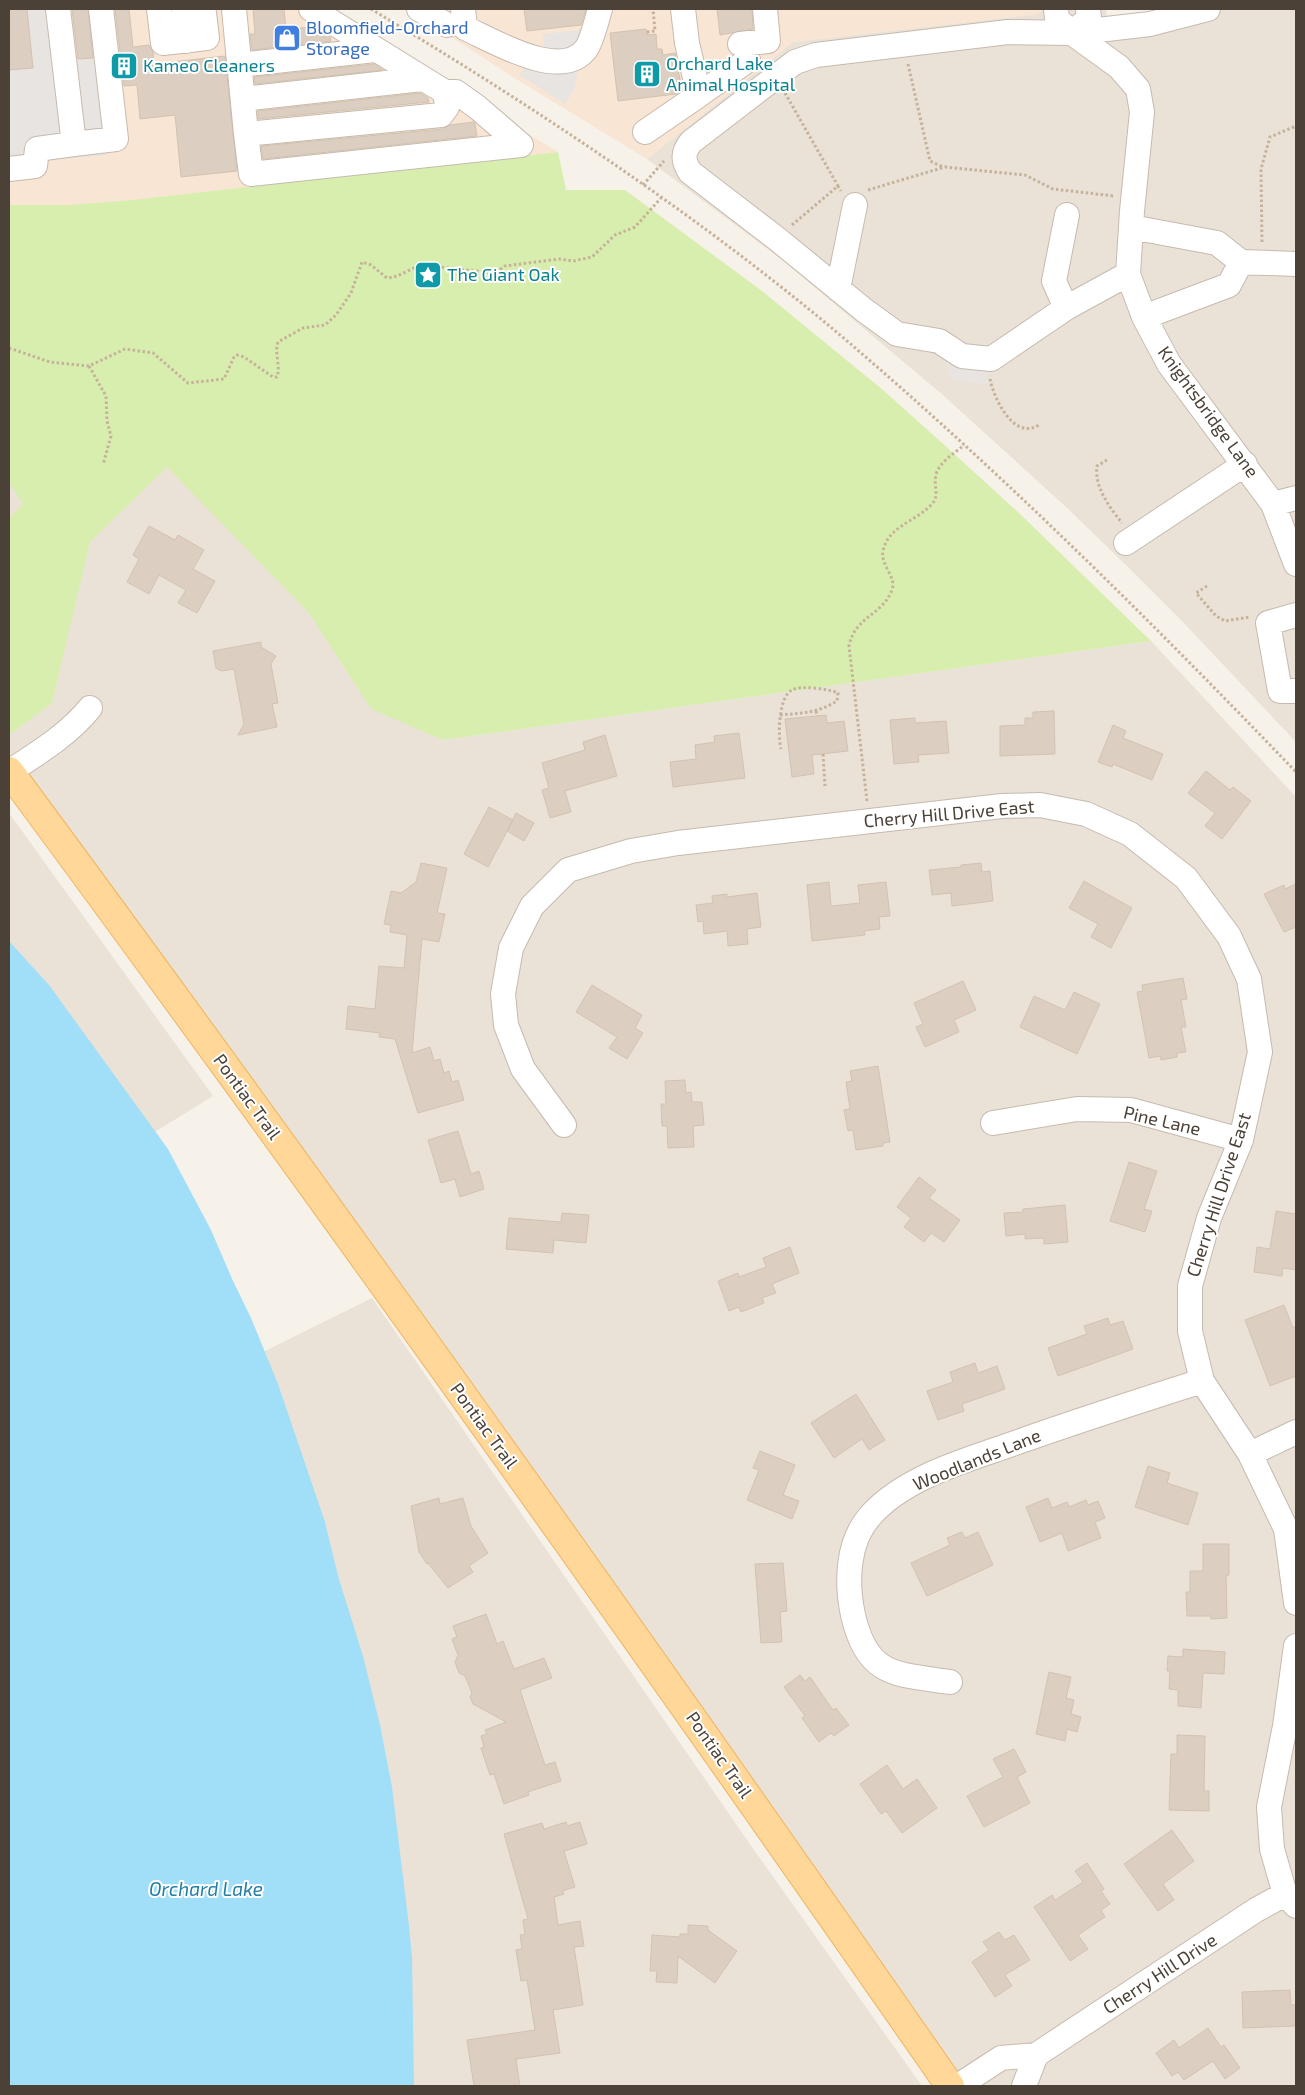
<svg xmlns="http://www.w3.org/2000/svg" width="1305" height="2095" font-family="'Exo 2',sans-serif">
<style>
.residential{fill:#eae2d7}
.commercial{fill:#f9e5d3}
.green{fill:#d8eeaf}
.parking{fill:#e7e4e1}
.water{fill:#a1def7}
.building{fill:#dccec0;stroke:#d4c2b0}
.lines{fill:none;stroke-linecap:round;stroke-linejoin:round}
.minor-casing{stroke:#c6baae;stroke-width:26}
.major-casing{stroke:#efb45e;stroke-width:30}
.path{stroke:#c6b29a;stroke-width:3;stroke-dasharray:2.5 2.5;stroke-linecap:butt}
.minor{stroke:#fff;stroke-width:24}
.major{stroke:#ffd799;stroke-width:28}
.labels{text-anchor:middle;stroke-width:4;stroke-linejoin:round;paint-order:stroke}
.shop-label{font-size:18px;fill:#366cbe;stroke:#fff;text-anchor:start}
.culture-label{font-size:18px;fill:#0d838f;stroke:#fff;text-anchor:start}
.street-label{font-size:18px;fill:#4b4136;stroke:#fff}
.water-label{font-size:19px;font-style:italic;fill:#217ea7;stroke:#fff}
</style>
<rect width="100%" height="100%" fill="#f6f1e9"/>
<!-- residential -->
<path class="residential" d="M1044,9h62l1,7 68,-7h121v733l-113,-120 -55,-55 -63,-61 -121,-110 -163,-137 -134,-100 146,-117 244,-28z
M9,211l434,529 708,-99 145,156v1289h-340l-947,-1317z
M9,813l204,283 -204,126z
M372,1298l382,552 168,236h-552l-149,-713z"/>
<!-- commercial -->
<path class="commercial" d="M9,9h318l231,143 -426,48 -123,11z
M408,9h636l-7,5 -244,28 -146,117 -131,-80z"/>
<!-- green -->
<path class="green" d="M558,152l8,38h59l137,101 121,99 68,61 69,63 131,127 -708,99 -72,-31 -62,-96 -142,-146 -77,75 -38,161 -43,32v-217l14,-14 -14,-21v-278h60l63,-5z"/>
<!-- parking -->
<path class="parking" d="M9,9h57l6,51 23,-3 12,98 -64,6 1,14 -35,3z
M580,30l2,15 -8,45 -9,14 -46,-29 9,-12 16,-14 -1,-15z
M944,355l21,11 23,5v13l-37,-4z"/>
<!-- water -->
<path class="water" d="M9,941l40,44 119,164 43,81 22,51 18,37 27,66 47,138 13,54 25,80 17,69 12,62 17,139 3,32 2,128h-405z"/>
<!-- building -->
<path class="building" d="M9,9h18l6,59 -24,2z
M72,9h16l5,49 -15,1z
M115,9h14l4,38 16,-2 4,7 1,12 71,-8 12,115 -56,6 -6,-62 -35,4 -3,-34 -13,1z
M253,9h31l2,20 27,-2 17,10 1,4 -79,9 -2,-16h5z
M524,9h62l-5,16 -54,6z
M717,9h35l1,20 -33,6z
M646,29l1,6 9,-1 1,15h5l1,6 12,-2 7,37 -6,4 -58,7 -8,-68z
M374,64l9,6 -128,14 -1,-7z
M420,93l8,5 1,4 -171,17v-8z
M474,122l1,2 2,12 -214,23 -2,-13 181,-17 8,-4z
M149,526l26,14 3,-5 26,15 -11,19 22,12 -18,32 -19,-10 8,-13 -27,-15 -10,19 -22,-12 12,-23 -6,-4z
M261,642v5l15,9 -5,8 7,39 -6,1 5,23 -39,8 6,-11 -10,-55 -13,2 -5,-3 -3,-17z
M1054,711l1,43 -55,2v-30l25,-1v-7h8v-6z
M826,715l1,8 17,-2 4,30 -36,4 2,19 -22,3 -7,-58z
M915,718v5l31,-2 3,32 -31,2 1,7 -25,2 -4,-44z
M1113,725l13,6 -3,7 40,16 -11,26 -39,-16 -1,3 -14,-5z
M739,733l6,45 -72,9 -3,-25 26,-3 -1,-14 20,-3 -1,-6z
M605,735l12,41 -52,15 6,21 -21,6 -8,-28 7,-2 -7,-25 43,-13 -2,-8z
M1206,771l24,19 3,-3 18,14 -29,38 -17,-13 10,-13 -27,-20z
M489,807l24,13 -25,47 -24,-13z
M516,813l18,10 -10,18 -17,-10z
M421,863l26,5 -10,45 8,1 -6,28 -17,-3 -10,114 18,-6 4,14 6,-2 4,14 5,-2 3,11 6,-2 6,20 -46,13 -23,-74 -16,-2 1,-4 -34,-4 2,-23 27,3 4,-43 25,2 3,-33 -17,-3 1,-7 -7,-1 7,-33 10,2 15,-11z
M981,863l1,9 8,-1 3,30 -41,5 -1,-13 -19,2 -3,-25 32,-3v-2z
M1084,881l48,27 -21,40 -20,-11 7,-13 -29,-16z
M829,882l2,24 29,-3 -2,-18 28,-3 4,34 -11,1 1,12 -16,2 1,4 -53,6 -5,-56z
M1296,884v43l-12,5 -20,-38 20,-9 1,4z
M757,893l4,34 -14,2 1,15 -20,2 -1,-15 -23,3 -1,-13 -5,1 -2,-17 17,-2 -1,-7 15,-2v3z
M1183,978l4,21 -6,1 5,27h-5l5,25 -9,1v4l-16,3 -1,-4 -11,2 -12,-66 6,-1 -1,-6z
M963,981l13,29 -22,10 5,12 -34,15 -9,-20 7,-3 -9,-21z
M592,985l50,30 -7,13 8,5 -16,26 -18,-11 8,-11 -41,-25z
M1074,992l26,12 -23,50 -57,-27 14,-31 31,14z
M878,1066l12,76 -7,1v3l-27,4 -3,-20 -5,1 -4,-21 6,-1 -4,-27 6,-1 -2,-10z
M685,1080l1,13 5,-1 1,10h10l2,23 -11,1 1,21 -26,1 -1,-22h-5l-1,-22h5l-1,-23z
M458,1131l13,43 8,-3 5,18 -24,8 -5,-18 -14,4 -13,-43z
M1129,1162l28,9 -13,38 8,2 -7,21 -35,-11z
M919,1177l17,13 -7,8 31,22 -16,22 -13,-9 -7,9 -20,-15 7,-9 -14,-11z
M1065,1205l3,37 -24,2v-6l-19,1v-5l-19,2 -2,-23 19,-1v-3z
M1276,1211l20,3v56l-13,-2 -1,8 -28,-4 3,-25 13,2z
M562,1213l27,2 -3,28 -32,-3 -1,13 -47,-4 3,-31 52,4z
M790,1247l9,26 -27,11 4,9 -14,5 2,5 -23,9 -2,-5 -10,4 -11,-30 20,-8 1,4 27,-10 -3,-9z
M1284,1305l9,23 3,-2v50l-26,10 -25,-66z
M1108,1318l2,7 13,-4 10,28 -75,27 -10,-28 39,-14 -3,-8z
M975,1363l3,10 19,-7 8,23 -43,15 2,7 -26,9 -11,-29 26,-9 -3,-10z
M856,1394l29,46 -16,10 -7,-11 -28,19 -23,-35z
M760,1451l35,14 -12,30 16,6 -7,18 -45,-19 12,-30 -6,-2z
M1148,1466l22,7 -3,10 31,10 -10,32 -53,-18z
M439,1498l1,6 23,-6 8,28 17,27 -19,13 4,6 -25,16 -20,-25 -1,1 -8,-12 -8,-46z
M1048,1498l4,10 15,-6 2,5 17,-7 2,5 10,-4 7,17 -10,4 6,16 -33,13 -6,-18 -22,9 -14,-35z
M962,1532l3,6 13,-6 15,33 -66,31 -16,-33 39,-18 -3,-7z
M1203,1544h26v31h-3l1,43 -16,1v-3h-24l-1,-24h4v-21h13z
M783,1563l4,48 -7,1 2,30 -21,1 -6,-79z
M486,1614l11,30 6,-3 11,28 30,-11 8,20 -32,12 25,75 10,-3 6,19 -33,11 1,3 -25,9 -10,-30 -4,1 -9,-27 3,-1 -3,-11 6,-2 -2,-4 21,-8 -33,-18 -3,-7 2,-4 -7,-17 -6,-3 -4,-11 3,-7 -6,-16 5,-2 -4,-11z
M1183,1649l42,3 -1,22 -21,-1 -2,35 -23,-2v-16l-9,-1 1,-18h-3l1,-15 15,1z
M1049,1672l22,5 -5,21 8,2 -3,14 10,3 -4,15 -10,-3 -2,12 -29,-7z
M800,1675l5,6 5,-4 23,33 3,-2 13,17 -15,11 -3,-3 -12,9 -17,-24 3,-2 -21,-29z
M1177,1735l28,1 -1,55h5v20l-40,-1 2,-56h6z
M1014,1749l12,23 -9,5 13,26 -46,24 -17,-31 36,-19 -10,-18z
M887,1765l16,24 14,-10 20,29 -35,25 -16,-22 -5,3 -21,-30z
M566,1822l1,4 13,-4 7,22 -23,7 11,36 -13,4 2,3 -10,3 4,28 22,-4 4,25 -10,1 9,58 -30,5 7,43 -44,6 4,27h-46l-7,-46 68,-10 -8,-50 -6,1 -5,-31 6,-1 -2,-14 5,-1 -2,-14 5,-1 -24,-85 38,-11 2,6z
M1172,1830l22,31 -31,23 11,16 -16,11 -34,-47z
M1087,1863l17,26 -3,2 9,13 -9,6 4,7 -27,18 10,14 -18,12 -36,-54 18,-12 3,5 28,-18 -8,-11z
M688,1925l20,1v4l29,21 -22,32 -37,-27 -1,27 -21,-1 1,-11h-7l2,-36 28,2v-3h8z
M999,1932l6,8 9,-5 16,25 -25,15 7,11 -17,11 -23,-35 17,-12 -6,-8z
M1290,1990l1,15h5v21l-53,2 -1,-36z
M1208,2028l13,19 3,-2 16,23 -15,11 -12,-18 -29,19 -6,-8 -6,4 -16,-23 18,-13 5,8z"/>
<g class="lines">
<!-- minor casing -->
<g class="minor-casing">
<path id="minor" d="M159,9l4,34 44,-5 -3,-25
M234,9l12,125 195,-19 6,-8 -2,-15 -134,-83
M419,9l28,16
M463,9l2,19c29,13 96,54 121,21 6,-8 11,-30 14,-40
M1056,9l1,10 15,14 47,34 19,22 4,23 -10,99 -4,63 16,43 25,47 104,140 23,60
M183,15l3,26
M1072,33l17,-15 -1,-9
M740,44l28,-3 -3,-32
M239,65l136,-15
M699,95l49,-35
M243,99l179,-20
M645,132l54,-37 -12,-52 -4,-34
M246,134l5,40 270,-29 -44,-38 -21,-15h-11
M74,144l42,-5 -15,-130
M9,169l26,-3 2,-17 37,-5 -16,-135
M1131,227l86,16 24,19 55,2
M1128,274l-62,34 -75,51 -29,-3 -23,-15 -42,-7 -33,-24 -88,-72 -86,-66c-7,-11 -8,-19 1,-30l104,-80 21,-7 192,-23 64,1 78,-9 58,-15
M838,289l17,-84
M1066,308l-12,-27 13,-66
M1144,317l85,-32 12,-23
M1273,504l23,-6
M1126,543l119,-79
M1296,615l-28,8 12,68h16
M9,772c29,-19 59,-37 81,-64
M993,1123l84,-14 54,1 110,30
M564,1125l-41,-56 -17,-44 -3,-31 8,-46 21,-42 36,-36 63,-19 47,-8 324,-37 38,-1 46,9 44,20 56,44 43,58 20,43 11,73 -19,88 -32,78 -19,68v45l12,50 48,73 36,75 10,74
M1250,1454l46,-22
M1296,1646l-11,80 -16,81 3,42 13,45 11,12
M950,1682c-54,-8 -83,-5 -97,-67 -7,-33 -6,-74 18,-100 35,-39 97,-55 144,-72 62,-22 124,-42 187,-62
M958,2086l43,-28 35,-3 220,-145 29,-16
M1024,2086l12,-31"/>
</g>
<!-- major casing -->
<g class="major-casing">
<path id="major" d="M9,771c320,433 633,872 941,1315"/>
</g>
<!-- path -->
<path class="path" d="M371,9c160,96 318,200 462,320 163,138 315,289 463,443
M647,32l8,-1 -2,-22
M908,64l22,97 13,6
M785,93l53,93
M643,185l21,-24
M868,190l77,-23 80,8 28,14 61,7
M792,225l46,-39 3,5
M1262,242l-1,-73 9,-32 26,-11
M9,348l41,14 39,4 36,-17 28,4 35,30 36,-4 10,-22 3,-2 7,2 29,20h4c4,-12 -3,-23 1,-35l25,-14 22,-3 11,-10 15,-22 11,-31 9,3 16,13c13,-1 22,-9 34,-13l74,8 10,-7 54,-7 14,2 19,-4 23,-22 20,-8 26,-29
M89,366l17,30 1,25 4,15 -8,29
M990,379c4,20 24,62 49,46
M1107,460l-10,6c-3,21 13,42 25,57
M1207,586l-11,7 20,23 9,5 25,-4
M816,711l1,5
M780,715c22,-2 38,-2 57,-14l1,-8c-8,-4 -38,-8 -46,-3 -14,7 -14,47 -11,59
M823,754l2,32
M867,801l-18,-155c6,-30 33,-30 43,-56 5,-13 -12,-25 -9,-39 5,-25 34,-30 49,-47 8,-9 1,-18 4,-29 2,-12 19,-22 28,-30"/>
<!-- minor -->
<use href="#minor" class="minor"/>
<!-- major -->
<use href="#major" class="major"/>
</g>
<!-- icons -->
<defs>
<g id="shop-square" transform="scale(1.4375)"><rect x="-9" y="-9" width="18" height="18" rx="4" fill="#3f7fe0" stroke="#fff"/><path d="M-5-2.5h2.3a2.7 3.5 0 0 1 5.4 0H5L5.5 6h-11ZM-1.5-2.5h3a1.5 2.3 0 0 0-3 0Z" fill="#fff"/></g>
<g id="building-square" transform="scale(1.4375)"><rect x="-9" y="-9" width="18" height="18" rx="4" fill="#0f9aa8" stroke="#fff"/><path d="M-4-6H4V6H1V3H-1V6H-4ZM-2.5-4.3h1.7v1.8h-1.7ZM.8-4.3h1.7v1.8H.8ZM-2.5-1h1.7V.8h-1.7ZM.8-1h1.7V.8H.8Z" fill="#fff"/></g>
<g id="sight-square" transform="scale(1.4375)"><rect x="-9" y="-9" width="18" height="18" rx="4" fill="#0f9aa8" stroke="#fff"/><path d="M0-6L1.8-2.2L6-1.7L2.9 1.2L3.7 5.4L0 3.3L-3.7 5.4L-2.9 1.2L-6-1.7L-1.8-2.2Z" fill="#fff"/></g>
</defs>
<g fill-rule="evenodd">
<use href="#shop-square" x="287" y="38"/>
<use href="#building-square" x="124" y="66"/>
<use href="#building-square" x="647" y="74"/>
<use href="#sight-square" x="428" y="275"/>
</g>
<g class="labels">
<!-- shop labels -->
<g class="shop-label">
<text x="306" y="34">Bloomfield-Orchard<tspan x="306" dy="21">Storage</tspan></text>
</g>
<!-- culture labels -->
<g class="culture-label">
<text x="666" y="70">Orchard Lake<tspan x="666" dy="21">Animal Hospital</tspan></text>
<text x="143" y="72">Kameo Cleaners</text>
<text x="447" y="281">The Giant Oak</text>
</g>
<!-- street labels -->
<g class="street-label">
<text transform="translate(1208 412) rotate(54)" y="6">Knightsbridge Lane</text>
<text transform="translate(949 814) rotate(-5)" y="6">Cherry Hill Drive East</text>
<text transform="translate(247 1097) rotate(54)" y="6">Pontiac Trail</text>
<text transform="translate(1162 1121) rotate(13)" y="6">Pine Lane</text>
<text transform="translate(1219 1195) rotate(-72)" y="6">Cherry Hill Drive East</text>
<text transform="translate(484 1426) rotate(54)" y="6">Pontiac Trail</text>
<text transform="translate(977 1460) rotate(-22)" y="6">Woodlands Lane</text>
<text transform="translate(719 1755) rotate(55)" y="6">Pontiac Trail</text>
<text transform="translate(1160 1974) rotate(-33)" y="6">Cherry Hill Drive</text>
</g>
<!-- water labels -->
<g class="water-label">
<text x="206" y="1896">Orchard Lake</text>
</g>
</g>
<!-- border -->
<rect width="1305" height="2095" fill="none" stroke="#4b4136" stroke-width="20"/>
</svg>
